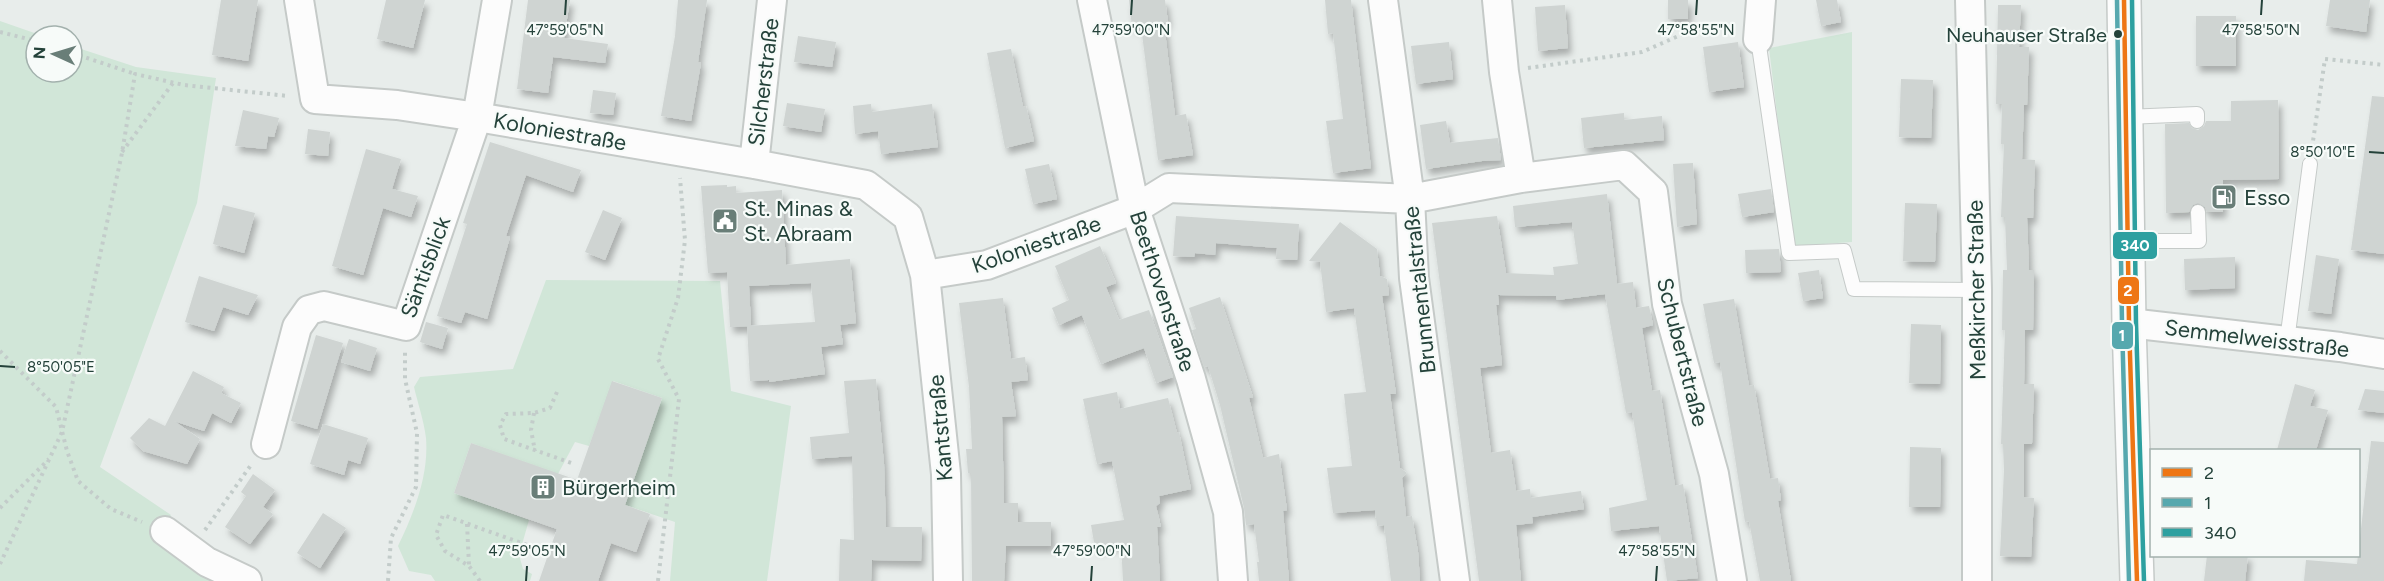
<svg xmlns="http://www.w3.org/2000/svg" width="2384" height="581" font-family="Figtree,sans-serif">
<style>
.green{fill:#d1e6d8}
.building{fill:#cfd4d2;filter:url(#shadow)}
.lines{fill:none;stroke-linecap:round;stroke-linejoin:round}
.service-casing{stroke:#c5cac8;stroke-width:16}
.minor-casing{stroke:#c5cac8;stroke-width:32}
.tertiary-casing{stroke:#c5cac8;stroke-width:36}
.path{stroke:#c3ccca;stroke-width:4;stroke-dasharray:3 4.5;stroke-linecap:butt}
.service{stroke:#fcfcfc;stroke-width:14}
.minor{stroke:#fcfcfc;stroke-width:28}
.tertiary{stroke:#fcfcfc;stroke-width:33}
.bus-1-casing{stroke:#f7fbf9;stroke-width:9}
.bus-2-casing{stroke:#f7fbf9;stroke-width:9}
.bus-3-casing{stroke:#f7fbf9;stroke-width:9}
.bus-1{stroke:#ee7614;stroke-width:4.5}
.bus-2{stroke:#56a8ae;stroke-width:4.5}
.bus-3{stroke:#2da0a0;stroke-width:4.5}
.ticks{fill:none;stroke:#24423a;stroke-width:2}
.bus-dot{fill:#24423a;stroke:#f7fbf9;stroke-width:2}
.labels{text-anchor:middle;stroke-width:4.5;stroke-linejoin:round;paint-order:stroke}
.bus-label{font-size:20px;fill:#24423a;stroke:#f7fbf9;text-anchor:end}
.street-label{font-size:22px;fill:#24423a;stroke:#f7fbf9}
.poi-label{font-size:22px;fill:#24423a;stroke:#f7fbf9;text-anchor:start}
.ticks-label{font-size:15px;text-anchor:middle;fill:#24423a;stroke:#f7fbf9;stroke-width:4.5;stroke-linejoin:round;paint-order:stroke}
.line-badge{stroke:#f7fbf9;stroke-width:2}
.badge-label{font-size:16px;text-anchor:middle;font-weight:bold;fill:#fff}
</style>
<defs>
<filter id="shadow"><feDropShadow dx="3.5" dy="6" stdDeviation="3" flood-color="#0004"/></filter>
</defs>
<rect width="100%" height="100%" fill="#e8edeb"/>
<!-- green -->
<path class="green" d="M0,21l43,15h-7v36h36v-26l64,21 80,11 -19,125 -97,264 71,48 -14,25 64,41h-221z
M1852,32v210l-59,4 -24,-198z
M546,280l174,1 11,110 60,15 -24,175h-97l5,-59 -50,-17 37,-107 -49,-17 -24,65 -14,-4 -17,32 -87,-31 -17,50 75,27 -10,35 4,14 9,5 -2,7h-95l-4,-6 -22,-4 -11,-25c16,-33 31,-71 28,-108 -2,-17 -8,-34 -12,-51l6,-10 93,-8z"/>
<!-- building -->
<path class="building" d="M221,0h37l-10,61 -36,-6z
M386,0h39l-12,48 -36,-9z
M528,0h42l-6,38 44,6 -3,19 -52,-6 -5,36 -31,-4z
M678,0h29l-9,62 3,1 -10,58 -30,-5 14,-80z
M1129,0h36l3,22 -4,1 11,93 11,-2 7,41 -35,5 -17,-134 -9,1z
M1325,0h26l20,168 -38,5 -7,-52 17,-2 -10,-86 -5,1z
M1668,0h20v19h-20z
M1816,0h21l4,22 -20,4z
M2330,0h40l-4,32 -40,-6z
M1565,5l3,43 -30,3 -3,-44z
M1998,5h23l-2,42h10l-2,58h-3l-2,54 13,1 -2,58h-6l2,52h5l-1,60h-8l-1,54h10l-2,60h-8v53l10,1 -3,59 -31,-1 4,-86 -1,-26h-2l4,-114h-3l1,-60h4l-2,-53h-4l3,-73h-3l1,-40h-6z
M2196,16h40v50h-40z
M798,36l38,6 -4,25 -38,-5z
M1449,42l4,37 -37,5 -5,-38z
M1738,42l6,45 -35,5 -6,-45z
M1011,49l12,58 3,-1 8,35 -29,7 -18,-95z
M1901,79l32,1 -2,58 -32,-1z
M593,90l23,3 -3,22 -23,-2z
M2372,96l12,1v157l-33,-4z
M2278,100l1,79 -56,1v32h-16l-2,-5 -7,-4 -5,2 -4,7 -23,1 -1,-89 24,-1 3,5 6,2 6,-4 2,-5h25v-20z
M787,103l38,6 -4,23 -38,-6z
M871,104l1,8 60,-8 6,43 -57,7 -3,-23 -23,3 -2,-28z
M243,110l36,8 -5,19 -6,-1 -2,13 -31,-3z
M1624,113v7l38,-4 2,24 -80,8 -3,-30z
M1446,121l4,22 48,-5 3,22 -19,1 -56,8 -6,-44z
M308,129l22,3 -2,24 -23,-2z
M490,142l91,28 -8,22 -47,-17 -20,61 4,1 -23,82 -22,-7 -4,11 -24,-7 30,-92 -4,-1z
M366,149l35,10 -9,30 26,7 -7,21 -28,-9 -20,67 -31,-9z
M1693,163l4,61 -20,3 -4,-63z
M1049,164l8,35 -24,5 -8,-35z
M727,185v2l9,-1v7l46,-3 4,75 64,-6 6,64 -16,2 3,19 -22,3 4,27 -56,8v-2l-19,1 -3,-55 68,-4 -4,-39 -62,3 2,40 -21,1 -3,-55 -19,1 -7,-87z
M1771,189l3,23 -32,5 -4,-23z
M1607,194l10,90 16,-2 3,26 13,-2 4,19 -11,3 10,63 8,-1 15,96 8,-2 15,94 -31,3 -8,-55 -48,5 -2,-23 38,-8 -15,-88 -6,1 -21,-119 -48,6 -1,-4 -58,-1 1,10h-3l6,60 -22,3 11,85 19,-3 6,41 14,-2 1,9 50,-7 3,18 -52,8 1,6 -17,2 5,56h-42l-47,-358 65,-7 9,57 48,2 -1,-8 25,-3 -6,-42 -57,5 -2,-21z
M1905,203l32,1 -2,58 -32,-1z
M223,205l32,8 -11,40 -31,-9z
M603,210l19,8 -17,42 -20,-8z
M1176,216l123,8 -2,36 -21,-1 1,-11 -61,-5 -1,12 -20,-2 -1,4 -21,-1z
M1340,222l37,27 3,27 7,3 2,16 -7,1 14,98h-6l10,74 7,5 -5,5 3,28 1,11 6,-1 6,36 2,29h-29l-7,-56 -7,1 -2,-16 -42,3 -6,-45 25,-2 -8,-72 22,-2 -12,-84 -28,4 -6,-50 -11,-1z
M1100,246l16,37 -10,4 13,33 30,-10 24,67 -17,6 -12,-35 -43,16 -19,-49 -23,10 -7,-17 17,-8 -14,-34z
M1779,249l2,23 -35,1 -1,-23z
M2316,255l23,4 -8,55 -23,-3z
M2235,257v31l-50,2 -1,-31z
M1819,270l4,28 -20,3 -5,-28z
M199,276l59,19 -10,20 -25,-8 -9,24 -29,-9z
M1220,297l33,100 -4,1 14,60 16,-4 8,56 -4,1 6,70h-30l-2,-19h2l-5,-38 -8,1 -2,-17 -24,-103 -12,-39 -4,1 -12,-37 4,-1 -7,-21z
M1003,298l8,61 14,-2 3,23 -17,2 5,34 -14,1 2,86h14v19h33v24h-45l-2,35h-32l-1,-108h-3l-2,-24h6l-3,-62 -10,-84z
M1734,299l15,87 5,-1 16,94 8,-1 3,22 -3,1 13,80h-31l-11,-60 -4,1 -25,-160 -6,1 -11,-59z
M426,322l22,6 -6,21 -22,-7z
M1911,324l30,1 -1,59 -31,-1z
M316,335l27,8 -26,86 -26,-8z
M349,339l28,9 -7,23 -29,-9z
M193,371l31,16 -3,6 20,10 -10,20 -19,-10 -8,18 -30,-10 26,18 -13,25 -44,-13 -13,-13 19,-20 16,8z
M876,379l8,85 2,63h36l-1,34 -49,-1 -1,21h-32l1,-42 14,1 -2,-84 -40,3 -2,-22 39,-4 -5,-52z
M612,381l50,17 -37,107 25,9 -11,30 -3,8 -25,-9 -13,38h-59l18,-52 -103,-36 17,-50 106,37z
M2295,384l20,6 -5,16 18,4 -12,40h-39z
M2365,389l19,2v22l-26,-3z
M1117,392l3,17 48,-11 9,35 2,-1 12,57 -32,7 1,7 -4,3 5,21h-4l3,54h-37l-2,-37 -26,4 -4,-23 33,-5 -12,-59 -15,3 -14,-65z
M323,424l45,14 -8,26 -12,-4 -4,15 -34,-11z
M2371,441l13,1v139h-80l2,-21 51,4z
M1910,447l31,1 -1,59h-31z
M253,474l22,16 -12,17 10,7 -23,30 -25,-17 21,-31 -5,-4z
M323,513l23,15 -26,40 -23,-15z
M2207,555h41l-3,26h-41z"/>
<g class="lines">
<!-- service casing -->
<g class="service-casing">
<path id="service" d="M1758,39l31,214 55,-2 10,38 123,1
M2126,117l71,-3v7
M2128,241h71l-1,-29
M2287,341l23,-177"/>
</g>
<!-- minor casing -->
<g class="minor-casing">
<path id="minor" d="M299,0l16,99 82,6 80,12 277,47 112,21 42,32 17,58 21,199 2,107
M1092,0l43,209 56,170 37,133 5,69
M1383,0l27,199 4,79 41,303
M1497,0l7,72 17,106
M1970,0l7,290v291
M1758,39l3,-39
M754,164l18,-164
M925,275l62,-10 148,-56 34,-21 241,11 111,-21 103,-13 29,27 14,112 47,170 18,107
M2129,323l211,24 44,7
M266,444l31,-117 12,-17 15,-4 82,20 71,-209 20,-117
M165,531l42,31 40,19"/>
</g>
<!-- tertiary casing -->
<g class="tertiary-casing">
<path id="tertiary" d="M2124,0l5,323 8,258"/>
</g>
<!-- path -->
<path class="path" d="M0,32l36,9
M72,53l63,21
M1528,68l114,-16 41,-18 2,-6
M2312,148l13,-89 59,6
M122,152l51,-69
M0,351l56,56 11,44 11,30 33,28 31,13
M557,392l-7,16 -16,5 -28,1 -6,11 4,14 70,25
M534,413l-3,17 4,21
M0,508l49,-49
M467,524l2,41
M205,530l46,-65
M0,564l62,-132 60,-279 13,-79 49,11 104,11
M388,581l3,-43 25,-51 1,-54 -12,-54v-28
M480,581l-11,-15 -24,-15 -9,-16 7,-20 101,36
M658,581l21,-182 -21,-40 20,-61 7,-58 -5,-62"/>
<!-- service -->
<use href="#service" class="service"/>
<!-- minor -->
<use href="#minor" class="minor"/>
<!-- tertiary -->
<use href="#tertiary" class="tertiary"/>
<!-- bus-1 casing -->
<g class="bus-1-casing">
<path id="bus-1" d="M2124,0l5,323 8,258"/>
</g>
<!-- bus-2 casing -->
<g class="bus-2-casing">
<path id="bus-2" d="M2117,0l5,323 7,258"/>
</g>
<!-- bus-3 casing -->
<g class="bus-3-casing">
<path id="bus-3" d="M2132,0l4,323 8,258"/>
</g>
<!-- bus-1 -->
<use href="#bus-1" class="bus-1"/>
<!-- bus-2 -->
<use href="#bus-2" class="bus-2"/>
<!-- bus-3 -->
<use href="#bus-3" class="bus-3"/>
</g>
<!-- ticks -->
<path class="ticks" d="M565,15l1,-15M1131,15l1,-15M1696,15l1,-15M2261,15l1,-15M2369,152l15,1M0,366l15,1M526,581l1,-15M1091,581l1,-15M1656,581l1,-15"/>
<!-- icons -->
<defs>
<g id="fuel-square" transform="scale(1.35)"><rect x="-9" y="-9" width="18" height="18" rx="4" fill="#697e78" stroke="#f7fbf9"/><path d="M-5.5-6h7V0h2V4h1.3V-2.5L3-4.5l.8-.8L6-3V5H2.5V1h-1V6h-7ZM-4.2-4.7v3.2H.2V-4.7Z" fill="#fff"/></g>
<g id="civic-square" transform="scale(1.35)"><rect x="-9" y="-9" width="18" height="18" rx="4" fill="#697e78" stroke="#f7fbf9"/><path d="M-.6-6.5H3V-4.5H.6V-3L4-1V1h2V6H-6V1h2V-1L-.6-3ZM-1.2 2.5V6h2.4V2.5Z" fill="#fff"/></g>
<g id="building-square" transform="scale(1.35)"><rect x="-9" y="-9" width="18" height="18" rx="4" fill="#697e78" stroke="#f7fbf9"/><path d="M-4-6H4V6H1V3H-1V6H-4ZM-2.5-4.3h1.7v1.8h-1.7ZM.8-4.3h1.7v1.8H.8ZM-2.5-1h1.7V.8h-1.7ZM.8-1h1.7V.8H.8Z" fill="#fff"/></g>
</defs>
<g fill-rule="evenodd">
<use href="#fuel-square" x="2224" y="197"/>
<use href="#civic-square" x="725" y="221"/>
<use href="#building-square" x="543" y="487"/>
</g>
<!-- markers -->
<circle class="bus-dot" cx="2118" cy="34" r="5"/>
<g class="labels">
<!-- bus labels -->
<g class="bus-label">
<text x="2107" y="42">Neuhauser Straße</text>
</g>
<!-- street labels -->
<g class="street-label">
<text transform="translate(763 82) rotate(-83)" y="8">Silcherstraße</text>
<text transform="translate(560 131) rotate(10)" y="8">Koloniestraße</text>
<text transform="translate(1036 244) rotate(-19)" y="8">Koloniestraße</text>
<text transform="translate(425 267) rotate(-70)" y="8">Säntisblick</text>
<text transform="translate(1419 290) rotate(-96)" y="8">Brunnentalstraße</text>
<text transform="translate(1976 290) rotate(-91)" y="8">Meßkircher Straße</text>
<text transform="translate(1163 291) rotate(72)" y="8">Beethovenstraße</text>
<text transform="translate(2257 338) rotate(7)" y="8">Semmelweisstraße</text>
<text transform="translate(1683 352) rotate(76)" y="8">Schubertstraße</text>
<text transform="translate(940 428) rotate(-95)" y="8">Kantstraße</text>
</g>
<!-- poi labels -->
<g class="poi-label">
<text x="2244" y="205">Esso</text>
<text x="744" y="216">St. Minas &amp;<tspan x="744" dy="25">St. Abraam</tspan></text>
<text x="562" y="495">Bürgerheim</text>
</g>
</g>
<g class="ticks-label">
<text x="565" y="35">47°59'05"N</text>
<text x="1131" y="35">47°59'00"N</text>
<text x="1696" y="35">47°58'55"N</text>
<text x="2261" y="35">47°58'50"N</text>
<text x="2323" y="157">8°50'10"E</text>
<text x="61" y="372">8°50'05"E</text>
<text x="527" y="556">47°59'05"N</text>
<text x="1092" y="556">47°59'00"N</text>
<text x="1657" y="556">47°58'55"N</text>
</g>
<g class="line-badge">
<rect x="2112" y="231" width="46" height="29" rx="6" fill="#2da0a0"/>
<rect x="2117" y="276" width="23" height="29" rx="6" fill="#ee7614"/>
<rect x="2111" y="321" width="23" height="29" rx="6" fill="#56a8ae"/>
</g>
<g class="badge-label">
<text x="2135" y="251">340</text>
<text x="2128" y="296">2</text>
<text x="2122" y="341">1</text>
</g>
<!-- legend -->
<rect x="2150" y="449" width="210" height="108" fill="#f7fbf9" stroke="#a3b1ad" stroke-width="1.5"/>
<rect x="2162" y="468" width="30" height="9" fill="#ee7614" stroke="#a3b1ad" stroke-width="1.5"/>
<text x="2204" y="479" font-size="18" fill="#24423a">2</text>
<rect x="2162" y="498" width="30" height="9" fill="#56a8ae" stroke="#a3b1ad" stroke-width="1.5"/>
<text x="2204" y="509" font-size="18" fill="#24423a">1</text>
<rect x="2162" y="528" width="30" height="9" fill="#2da0a0" stroke="#a3b1ad" stroke-width="1.5"/>
<text x="2204" y="539" font-size="18" fill="#24423a">340</text>
<!-- north arrow -->
<g transform="translate(54 54) rotate(274)"><circle r="28" fill="#f7fbf9" stroke="#a3b1ad" stroke-width="1.5"/>
<path d="M0-4.5L10 22L0 15L-10 22Z" fill="#697e78"/>
<text y="-9" font-size="16" font-weight="bold" text-anchor="middle" fill="#24423a">N</text>
</g>
</svg>
